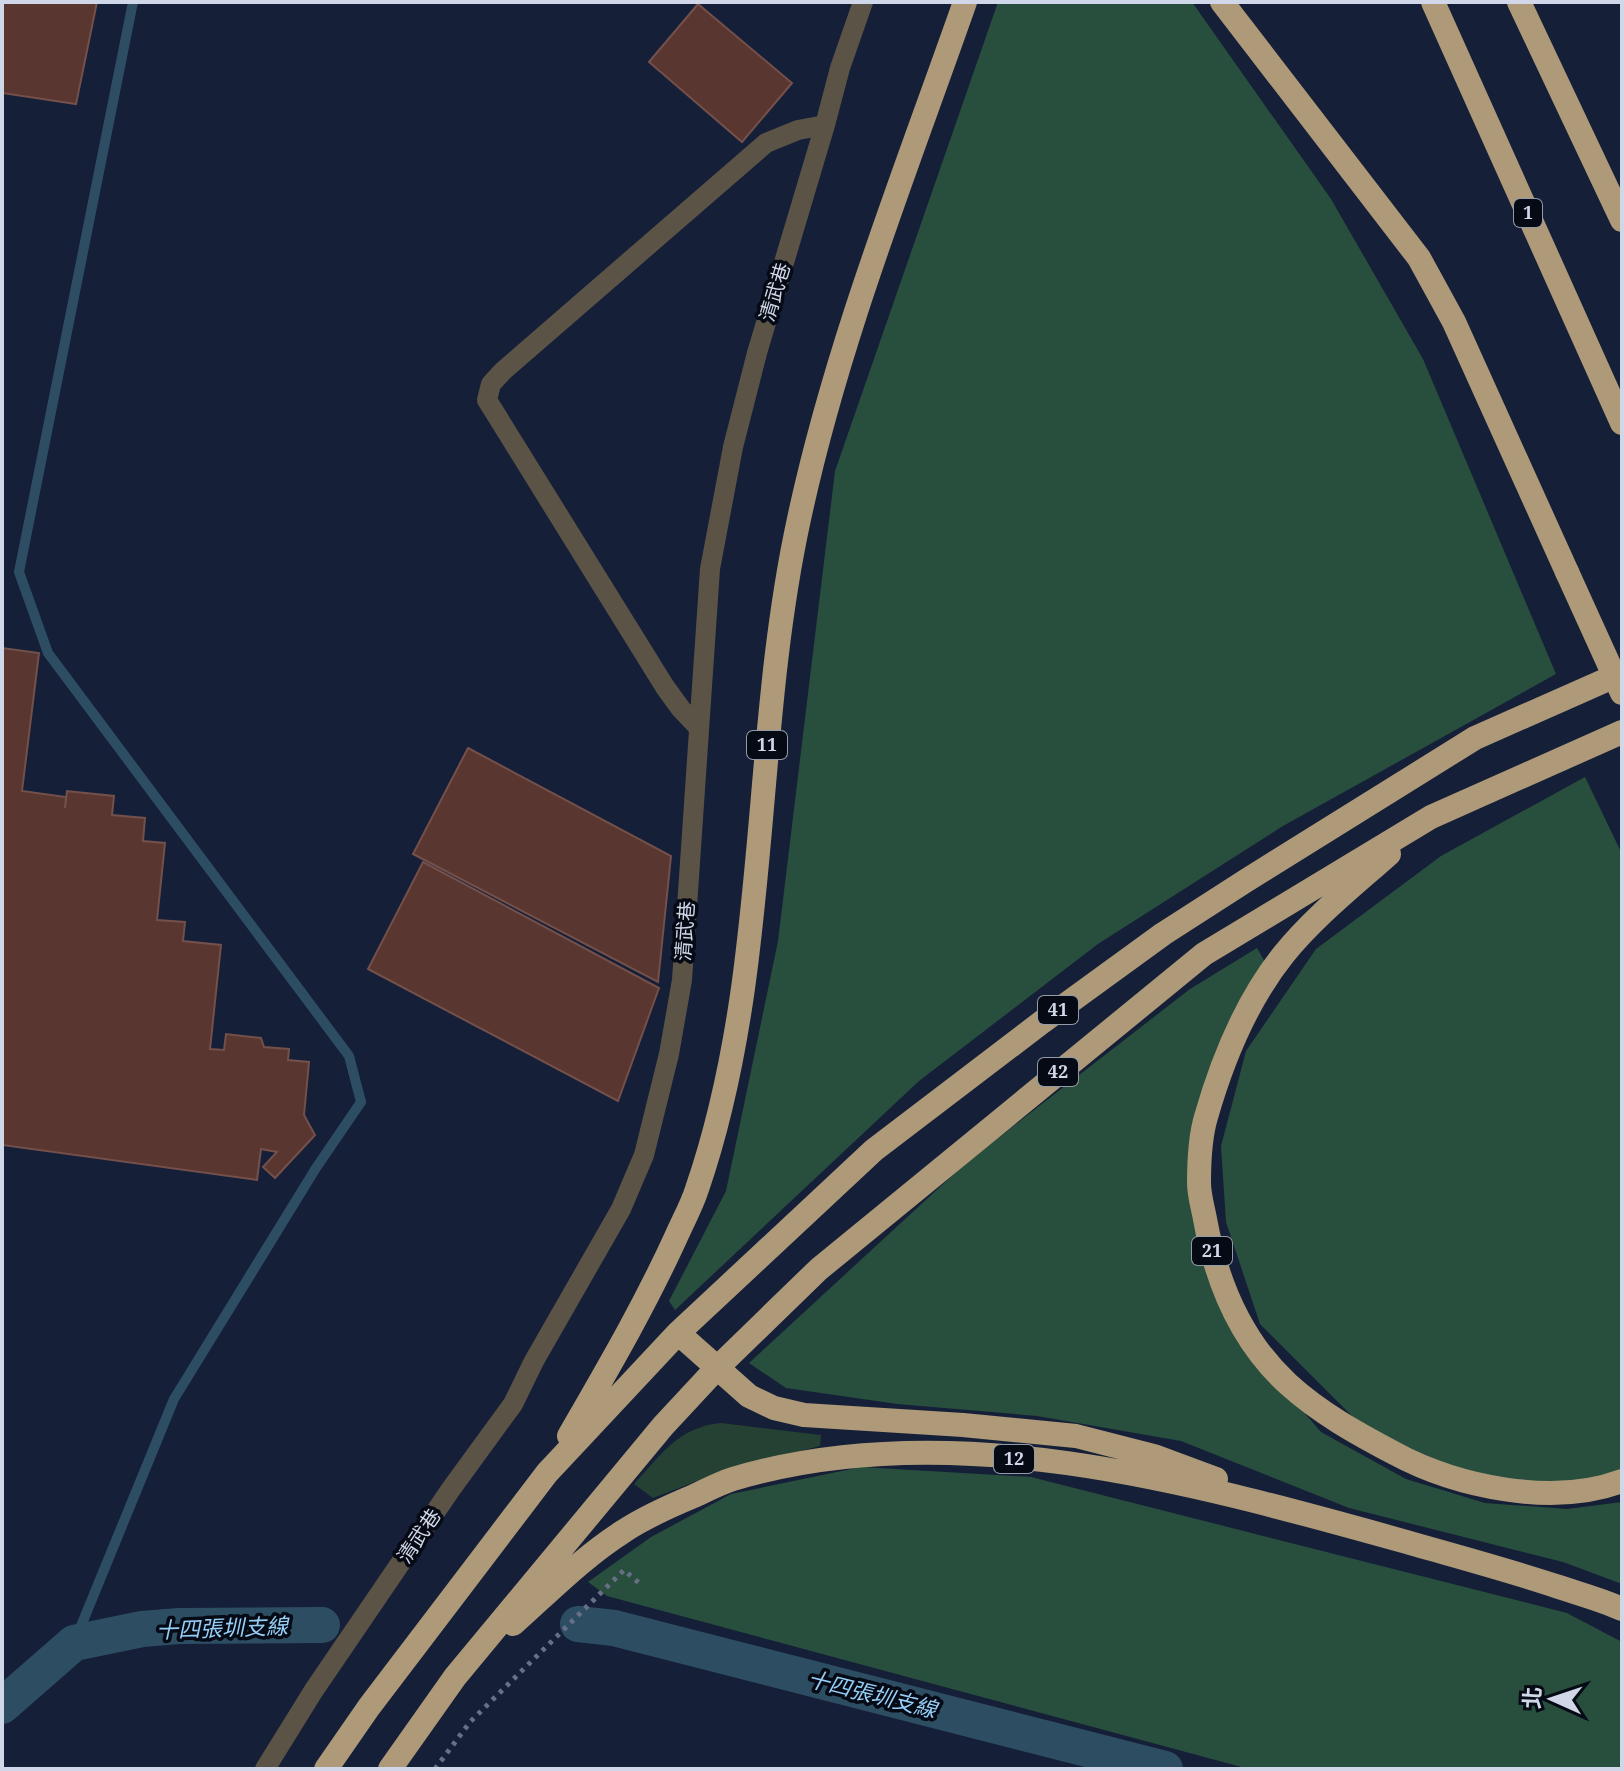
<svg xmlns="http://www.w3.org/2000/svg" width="1624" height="1771" font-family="'Noto Serif','Noto Sans TC',serif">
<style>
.green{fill:#254134}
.forest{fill:#284e3e}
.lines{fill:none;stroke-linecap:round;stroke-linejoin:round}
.stream{stroke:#2d4d63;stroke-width:10}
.canal{stroke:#2d4d63;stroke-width:36}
.building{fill:#5a3631;stroke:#74504b;stroke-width:2}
.path{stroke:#677085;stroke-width:5;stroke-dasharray:4 6;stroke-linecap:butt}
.lane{stroke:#5b5346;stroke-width:20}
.highway{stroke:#ae9978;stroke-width:24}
.highway-bridge{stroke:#ae9978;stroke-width:24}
.labels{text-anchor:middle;stroke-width:7;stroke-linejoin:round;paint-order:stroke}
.shield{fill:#060a14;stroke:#939aa8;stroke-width:2}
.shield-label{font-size:18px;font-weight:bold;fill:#cfd7e8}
.street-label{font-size:20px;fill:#cfd7e8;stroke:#060a14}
.water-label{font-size:22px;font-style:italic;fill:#95cef7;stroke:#060a14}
</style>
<rect width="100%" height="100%" fill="#151f38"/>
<!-- green -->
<path class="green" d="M721,1423l100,12 -1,11 -102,27 -65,25 -19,-14c27,-29 44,-57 87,-61z"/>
<!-- forest -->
<path class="forest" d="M998,2h194l139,197 92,160 133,315 -273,152 -185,118 -179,137 -244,229 -6,-9 57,-110 52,-250 57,-470z
M1585,777l37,77v618l-38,13 -100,-3 -123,-57 -101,-101 -34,-102 -5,-76 25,-95 70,-102 125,-93z
M1257,948l8,14 -54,114 -14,122 34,130 90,104 85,47 79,24 82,6 55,-7v82l-59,-22 -214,-54 -168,-67 -144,-25 -140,-12 -111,-16 -37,-25 218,-201 223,-173z
M861,1467l170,10 536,136 55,29v127h-373l-642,-173 -19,-14 63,-45 80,-43z"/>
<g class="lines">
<!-- stream -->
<path class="stream" d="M74,1643l100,-244 142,-231 45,-66 -12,-46 -301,-403 -29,-81 114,-570"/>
<!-- canal -->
<path class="canal" d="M578,1624l36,4 551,141
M2,1706l72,-63 68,-14 37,-3 143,-1"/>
</g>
<!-- building -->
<path class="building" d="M2,2h95l-21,102 -74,-11z
M698,4l94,79 -50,59 -93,-80z
M2,648l37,5 -17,138 44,6 -1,11 2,-17 47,5 -2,19 33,3 -2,23 22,2 -8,77 28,2 -2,19 38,4 -11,104 14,1 2,-16 35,4 3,9 25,2 -1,11 21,2 -5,53 11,20 -40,43 -12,-11 14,-15 -16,-3 -4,31 -255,-35z
M468,748l203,108 -13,126 -245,-128z
M423,862l236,126 -41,113 -250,-132z"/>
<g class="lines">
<!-- path -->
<path class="path" d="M435,1769l35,-47 154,-152 15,13"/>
<!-- lane -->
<path class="lane" d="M698,727l-17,-18 -16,-22 -178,-287 4,-16 12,-13 263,-228 32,-13 27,-5
M265,1769l49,-79 137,-201 62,-85 21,-43 87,-152 23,-54 25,-101 13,-74 28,-411 23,-122 24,-94 68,-228 15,-57 23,-66"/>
<!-- highway -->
<path class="highway" d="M1222,2l197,256 35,64 113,250
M1433,2l189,421
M1519,2l103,218
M1389,854c-36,32 -75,63 -105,100 -37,46 -62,107 -78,163 -6,20 -7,46 -7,66 0,12 4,25 6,36 11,61 36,122 83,165 32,29 68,49 106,69 63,34 159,54 228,28
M678,1333l71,63 25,12 30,7 159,10 113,11 78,20 62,23
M569,1436c38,-66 75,-129 107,-199 7,-16 16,-32 21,-48 74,-215 54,-450 102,-670 38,-177 106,-346 166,-517
M513,1624c36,-32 70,-67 111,-93 21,-14 46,-25 70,-35 13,-6 26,-13 39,-17 217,-65 458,3 670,62 52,15 105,29 156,46 21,7 43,13 63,22
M326,1769l43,-62 178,-234 131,-140 196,-183 168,-128 121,-88 84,-54 228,-142 147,-65
M390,1769l65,-92 208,-251 53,-57 103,-100 385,-315 227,-137 191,-85"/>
<!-- highway-bridge -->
<path class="highway-bridge" d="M1567,572l55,121"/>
</g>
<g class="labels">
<!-- shield labels -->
<g class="shield">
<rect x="1514" y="199" width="28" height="28" rx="6"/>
<rect x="747" y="731" width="40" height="28" rx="6"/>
<rect x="1038" y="996" width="40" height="28" rx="6"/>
<rect x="1038" y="1058" width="40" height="28" rx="6"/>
<rect x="1192" y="1237" width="40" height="28" rx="6"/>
<rect x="994" y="1445" width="40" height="28" rx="6"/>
</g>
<g class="shield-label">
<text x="1528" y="219">1</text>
<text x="767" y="751">11</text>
<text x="1058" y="1016">41</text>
<text x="1058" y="1078">42</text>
<text x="1212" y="1257">21</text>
<text x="1014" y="1465">12</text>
</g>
<!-- street labels -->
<g class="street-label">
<text transform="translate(775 292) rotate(-73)" y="7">清武巷</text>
<text transform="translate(685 931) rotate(-86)" y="7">清武巷</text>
<text transform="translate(419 1536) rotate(-56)" y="7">清武巷</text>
</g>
<!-- water labels -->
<g class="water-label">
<text transform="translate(222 1628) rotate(-2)" y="8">十四張圳支線</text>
<text transform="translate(872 1694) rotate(14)" y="8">十四張圳支線</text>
</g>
</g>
<!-- border -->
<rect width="1624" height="1771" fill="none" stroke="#cfd7e8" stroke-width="8"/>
<!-- north arrow -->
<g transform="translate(1552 1699) rotate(273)" stroke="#060a14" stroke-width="6" paint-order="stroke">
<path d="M0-6L14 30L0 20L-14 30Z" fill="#cfd7e8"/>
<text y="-12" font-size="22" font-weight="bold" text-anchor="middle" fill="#cfd7e8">北</text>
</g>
</svg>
